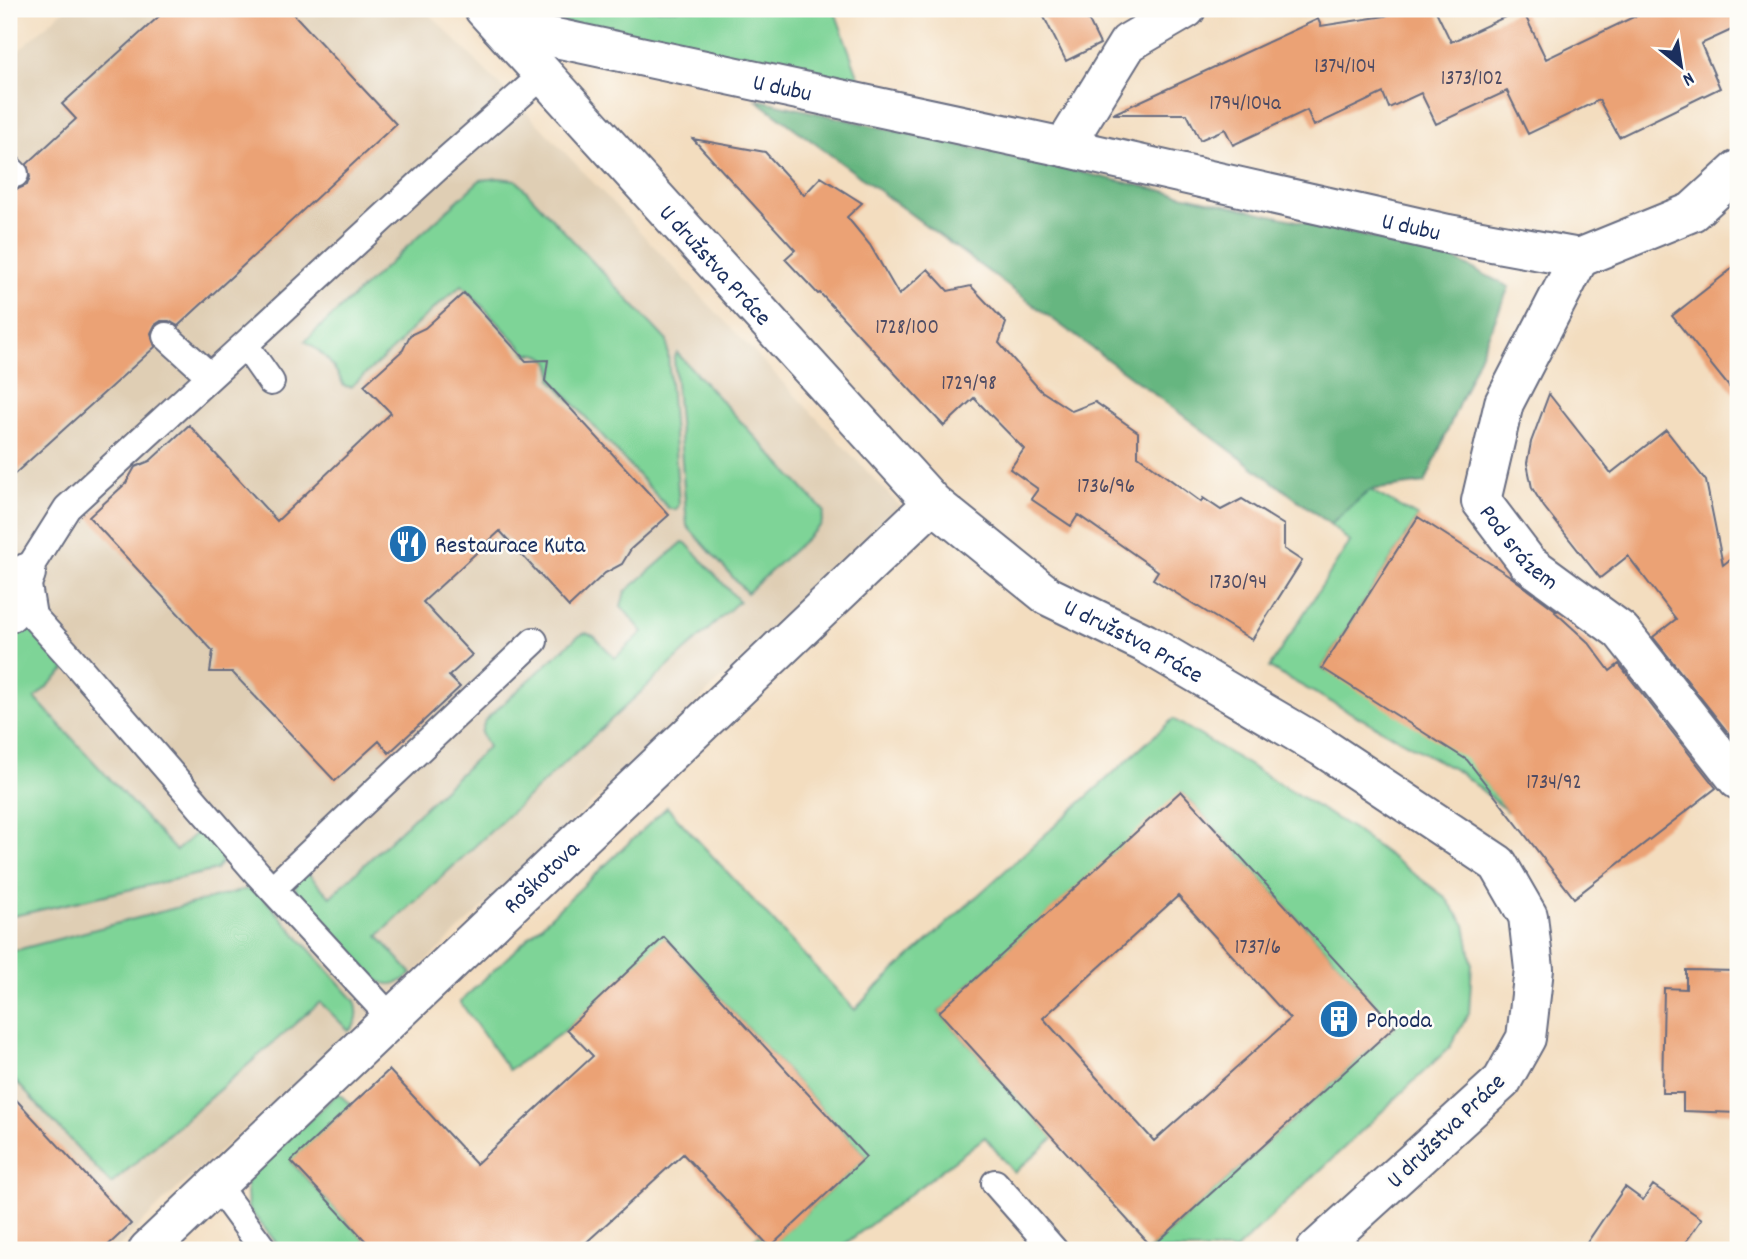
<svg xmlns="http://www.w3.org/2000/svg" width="1747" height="1259" font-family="Dekko,sans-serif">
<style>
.built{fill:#dfceb4}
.green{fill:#7ed497;stroke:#4c827a;stroke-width:2}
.forest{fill:#66b680;stroke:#40726f;stroke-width:2}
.building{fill:#eba275;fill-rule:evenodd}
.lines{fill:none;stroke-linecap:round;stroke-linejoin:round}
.service-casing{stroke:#676c80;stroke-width:30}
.minor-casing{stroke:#676c80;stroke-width:42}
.service{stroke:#fff;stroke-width:26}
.minor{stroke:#fff;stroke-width:38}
.labels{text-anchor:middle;stroke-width:5;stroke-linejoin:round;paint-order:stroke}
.number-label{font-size:21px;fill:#4f4c64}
.street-label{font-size:24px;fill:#1b2f5e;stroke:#fdfcf7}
.poi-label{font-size:24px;fill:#1b2f5e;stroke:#fdfcf7;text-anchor:start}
</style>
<rect width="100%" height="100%" fill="#fdfcf7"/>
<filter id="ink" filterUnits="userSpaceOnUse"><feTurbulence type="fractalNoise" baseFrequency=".0143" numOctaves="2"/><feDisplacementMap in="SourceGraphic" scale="14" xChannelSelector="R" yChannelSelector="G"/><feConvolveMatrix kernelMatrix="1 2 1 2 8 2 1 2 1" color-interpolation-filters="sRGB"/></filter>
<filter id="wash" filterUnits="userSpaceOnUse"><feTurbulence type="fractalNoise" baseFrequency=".00686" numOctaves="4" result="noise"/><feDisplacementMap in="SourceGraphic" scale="28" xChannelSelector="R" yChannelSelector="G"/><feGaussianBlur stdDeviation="1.57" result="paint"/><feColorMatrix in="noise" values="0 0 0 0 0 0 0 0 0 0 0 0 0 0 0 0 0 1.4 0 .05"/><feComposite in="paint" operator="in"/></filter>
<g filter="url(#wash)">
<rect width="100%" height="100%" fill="#f3ddbf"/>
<!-- built -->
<path class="built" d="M65,9h360l111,113 365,385 -533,510 -206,186 -47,47h-106v-1191z"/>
<!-- green -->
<path class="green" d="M507,9h327l30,83z
M499,178l17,2 151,161 12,164 -3,5 -8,-2 -116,-128c3,-17 -7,-28 -24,-26l-66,-69c-11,9 -58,48 -62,58l-49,44 -7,-1c-9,-20 -20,-33 -39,-45l175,-161z
M677,353l147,158 -3,14 -74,68 -60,-67 -13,-169z
M1370,490l48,27 -96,151 128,68 58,76 -47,-39 -192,-105 81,-126 -20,-18z
M683,542l3,1 53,58 -361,335 34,38c-12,10 -23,14 -37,5l-79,-88 -1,-10 7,-14 28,30 158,-150 -7,-14 4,-13 93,-84 8,-3 8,3 21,22 28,-26 -22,-26 4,-14z
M22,599l43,71 -30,28 141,153 21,-19 9,1 17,22 -2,8 -5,7 -207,47v-271l4,-24z
M1173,719l179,109 93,69 20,28 7,38 -3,50 -19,34 -214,203h-87l246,-224 -213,-234 -243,220 115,126 -40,35 -29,-36 -148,113h-94l16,-15 11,11 96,-89 -201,-219 -98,91 -58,41 -49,-68 207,-195 188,203 14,-16z
M247,889l10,3 5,4 93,105c4,11 3,22 -6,30l-29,-29 -209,182 -102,-110v-122z
M338,1093l13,12 -60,57 83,88h-92l-34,-42 -2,-29z"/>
<!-- forest -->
<path class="forest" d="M755,99l689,155 65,33 -84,196 -55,7 -40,34z"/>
<g id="blocks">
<!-- building -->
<path class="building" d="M167,9h122l107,115 -218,202 -9,-5h-8l-6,4 -4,8 4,14 -146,132v-291l9,1 9,-4 3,-8 -3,-13 49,-45 -14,-15z
M1040,9h43l17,35 -34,17z
M1401,9h34l16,33 71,-33 24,50 104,-50h88v18l-37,17 19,44 -101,49 -20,-37 -71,34 -21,-43 -71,33 -15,-31 -32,15 -6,-15 -69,33 -7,-16 -74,35 -8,-16 -25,11 -13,-26h-74l205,-95 3,7 64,-10z
M693,139l72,13 39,43 17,-18 41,26 -15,14 23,28 29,50 29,-26 20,22 23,-5 35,37 -7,20 41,47 32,21 23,-9 43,30v24l63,46 2,-4 18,12 21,-11 42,26v24l18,12 -50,79 -99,-61 5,-8 -80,-56 -7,11 -40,-27 7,-10 -28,-20 14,-20 -50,-51 -30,28 -124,-133 -2,1 -33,-35 10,-9z
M1738,264v134l-66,-82z
M464,293l62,68 22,-1 -3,21 124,134 -38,34 -9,15 -17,9 -36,34 -69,-76 -77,71 49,53 -23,21 11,11 -71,66 -10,-12 -44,40 -103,-109h-22l3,-21 -124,-134 37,-34 9,-16 15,-6 39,-36 88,96 114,-108 -27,-28 39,-35 7,-15 15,-7z
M1549,394l62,79 55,-43 40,51 17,84 15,-12v192l-85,-108 23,-18 -48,-63 -28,22 -56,-71 -12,-19 -5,-25 4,-21z
M1418,517l92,59 47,35 -2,1 34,31 21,28 9,-7 97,124 -142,110 -107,-138 -145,-92z
M1181,791l214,235 -243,221 -213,-235zM1178,896l112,123 -136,122 -111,-123z
M664,937l202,220 -96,90 -87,-93 -105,96h-204l-83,-89 98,-91 87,94 117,-108 -26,-27z
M1686,970l52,1v142l-55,-2v-18h-21l2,-105 22,1z
M9,1092l122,132 -28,26h-94z
M1653,1185l49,34 -22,31h-98l43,-63 18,13z"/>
</g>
</g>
<g filter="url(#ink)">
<use href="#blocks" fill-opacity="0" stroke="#676c80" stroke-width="2"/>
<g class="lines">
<!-- service casing -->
<g class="service-casing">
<path id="service" d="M9,168l6,6
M166,336l44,40
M245,345l26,37
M272,889l262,-248
M393,1020l-135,-146 -187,-216 -38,-42 -7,-43 41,-65 369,-339 108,-95
M995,1183l59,67
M217,1186l47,64"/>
</g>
<!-- minor casing -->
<g class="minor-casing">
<g id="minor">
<path id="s1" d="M484,9l449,494 115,93 97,47 177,104 176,117 30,52 6,53 -8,69 -24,43 -186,169"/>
<path id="s2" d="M500,26l564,121 384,87 131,24 113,-46 46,-42"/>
<path d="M1064,147l64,-104 58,-34"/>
<path id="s3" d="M1579,258l-75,145 -23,98 47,62 93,68 117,149"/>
<path d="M9,613l17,-40"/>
<path id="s4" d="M148,1250l785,-747"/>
</g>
</g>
<!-- service -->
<use href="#service" class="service"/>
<!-- minor -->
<use href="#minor" class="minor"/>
</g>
</g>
<!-- icons -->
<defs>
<g id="restaurant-disc" transform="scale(2.0125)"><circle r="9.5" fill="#1f6fb2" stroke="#fdfcf7"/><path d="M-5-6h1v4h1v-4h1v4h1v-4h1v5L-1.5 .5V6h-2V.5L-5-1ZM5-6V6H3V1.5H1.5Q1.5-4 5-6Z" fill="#fff"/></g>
<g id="building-disc" transform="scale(2.0125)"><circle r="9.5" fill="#1f6fb2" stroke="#fdfcf7"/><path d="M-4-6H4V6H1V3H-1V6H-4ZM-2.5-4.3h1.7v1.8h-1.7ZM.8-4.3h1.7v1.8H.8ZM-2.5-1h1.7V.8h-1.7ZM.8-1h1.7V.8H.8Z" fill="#fff"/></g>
</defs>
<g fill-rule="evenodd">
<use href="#restaurant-disc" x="408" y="544"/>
<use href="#building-disc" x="1339" y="1019"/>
</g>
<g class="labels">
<!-- number labels -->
<g class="number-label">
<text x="1345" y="72">1374/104</text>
<text x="1472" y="84">1373/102</text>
<text x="1245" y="109">1794/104a</text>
<text x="907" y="333">1728/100</text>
<text x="969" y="389">1729/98</text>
<text x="1106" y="492">1736/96</text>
<text x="1238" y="588">1730/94</text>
<text x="1554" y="788">1734/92</text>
<text x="1258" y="953">1737/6</text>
</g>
<!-- street labels -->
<g class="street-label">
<text dy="8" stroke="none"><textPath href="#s2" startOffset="289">U dubu</textPath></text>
<text dy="8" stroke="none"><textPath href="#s2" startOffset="933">U dubu</textPath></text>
<text dy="8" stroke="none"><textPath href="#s1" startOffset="345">U družstva Práce</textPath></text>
<text dy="8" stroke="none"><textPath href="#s3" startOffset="324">Pod srázem</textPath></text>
<text dy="8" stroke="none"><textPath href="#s1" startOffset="912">U družstva Práce</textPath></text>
<text dy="8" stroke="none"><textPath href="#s4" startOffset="542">Roškotova</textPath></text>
<text transform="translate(1445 1130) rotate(-44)" y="8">U družstva Práce</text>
</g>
<!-- poi labels -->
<g class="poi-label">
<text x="435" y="552">Restaurace Kuta</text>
<text x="1366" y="1027">Pohoda</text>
</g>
</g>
<!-- margin -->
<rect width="1747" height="1259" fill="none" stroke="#fdfcf7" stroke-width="35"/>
<!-- north arrow -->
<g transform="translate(1681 66) rotate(150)" stroke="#fdfcf7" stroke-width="5" paint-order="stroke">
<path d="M0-5L12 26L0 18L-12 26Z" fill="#1b2f5e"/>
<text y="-10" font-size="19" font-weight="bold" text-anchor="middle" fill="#1b2f5e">N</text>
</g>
</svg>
